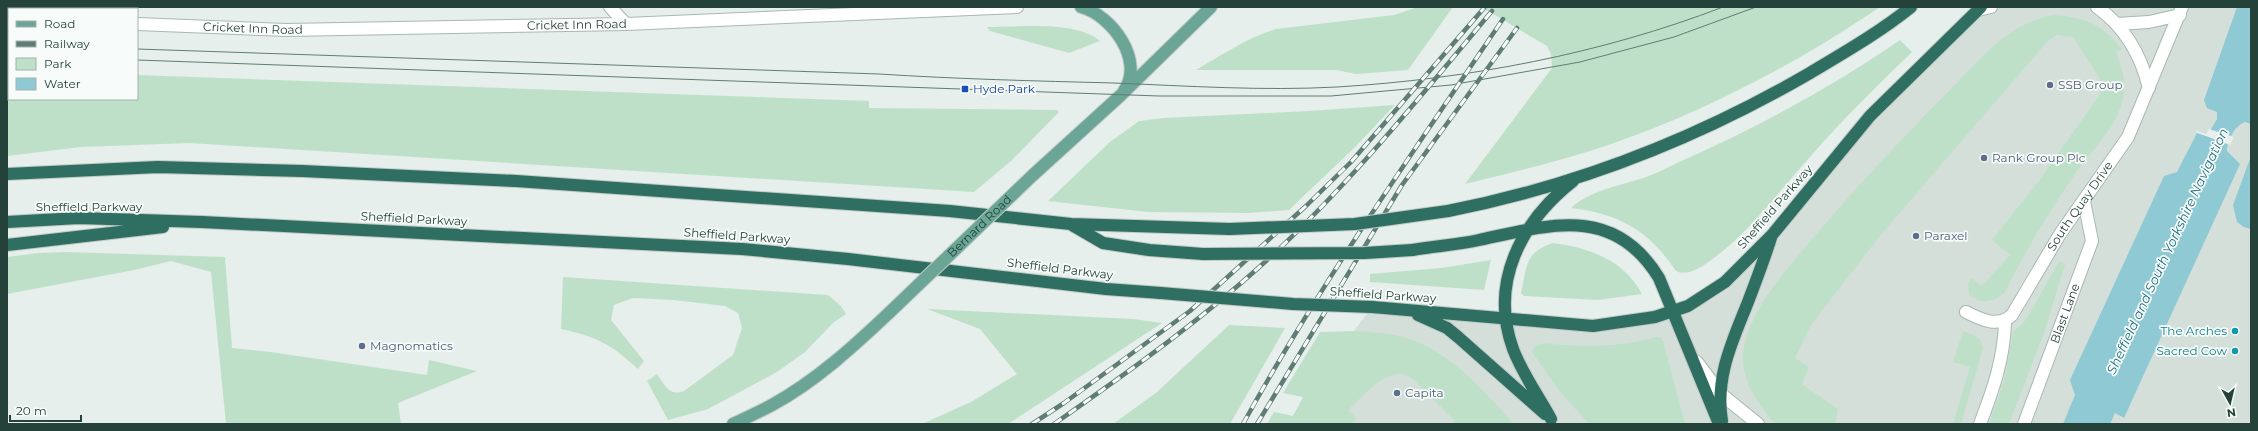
<svg xmlns="http://www.w3.org/2000/svg" width="2258" height="431" font-family="Montserrat,sans-serif">
<style>
.built{fill:#d4dfda}
.green{fill:#bfe0c8}
.water{fill:#8ec9d4}
.pier{fill:#e6efeb}
.lines{fill:none;stroke-linecap:round;stroke-linejoin:round}
.minor-casing{stroke:#a8b8b2;stroke-width:14}
.major-casing{stroke:#c2cac8;stroke-width:14}
.highway-casing{stroke:#c2cac8;stroke-width:14}
.minor{stroke:#fff;stroke-width:12}
.major{stroke:#6aa596;stroke-width:12}
.highway{stroke:#2f6f62;stroke-width:12}
.tram{stroke:#5f7d75;stroke-width:1}
.rail-casing{stroke:#5f7d75;stroke-width:4.5}
.rail{stroke:#f7fbf9;stroke-width:3;stroke-dasharray:9;stroke-linecap:butt}
.major-bridge-casing{stroke:#c2cac8;stroke-width:14;stroke-linecap:butt}
.highway-bridge-casing{stroke:#c2cac8;stroke-width:14;stroke-linecap:butt}
.major-bridge{stroke:#6aa596;stroke-width:12}
.highway-bridge{stroke:#2f6f62;stroke-width:12}
.service-dot{fill:#5c6f8a;stroke:#f7fbf9;stroke-width:1.5}
.transit-dot{fill:#1a4fb4;stroke:#f7fbf9;stroke-width:1.5}
.culture-dot{fill:#0f9aa8;stroke:#f7fbf9;stroke-width:1.5}
.labels{text-anchor:middle;stroke-width:3.5;stroke-linejoin:round;paint-order:stroke}
.street-label{font-size:12px;fill:#24423a;stroke:#f7fbf9}
.service-label{font-size:12px;fill:#4e5e75;stroke:#f7fbf9;text-anchor:start}
.transit-label{font-size:12px;fill:#164399;stroke:#f7fbf9;text-anchor:start}
.culture-label{font-size:12px;fill:#0d838f;stroke:#f7fbf9;text-anchor:end}
.water-label{font-size:13px;font-style:italic;fill:#1c6f80;stroke:#f7fbf9}
</style>
<rect width="100%" height="100%" fill="#e6efeb"/>
<!-- built -->
<path class="built" d="M1981,7h270v417h-963l16,-27 68,-90 160,15 114,-3 79,-37 145,-166z"/>
<!-- green -->
<path class="green" d="M1418,7h35l-45,63 -52,4 -20,-4h-140c26,-15 51,-32 80,-41l118,-14z
M1481,7h399c-79,54 -176,105 -266,136 -49,17 -99,29 -149,41l87,-116 -1,-14 -4,-8z
M2053,15c31,2 50,9 69,34l-6,3c8,20 12,39 3,59 -9,23 -28,41 -42,60 -27,39 -51,79 -72,121 -11,11 -24,13 -36,3l-1,-11 3,-6 11,8 28,-31 -18,-15 46,-58 67,-95 -32,-50 -17,-2 -10,8 -167,194 -68,88 -16,33 14,9 -7,17 36,25 -3,15h-60c-16,-19 -34,-43 -32,-70 5,-45 48,-90 77,-124 54,-64 112,-122 170,-181 21,-18 35,-28 63,-34z
M987,27c32,0 89,-7 113,14l-31,12 -79,-22z
M1900,40l12,12c-35,34 -70,68 -102,105 -31,34 -61,76 -99,103 -9,7 -24,17 -35,11 -28,-41 -56,-57 -105,-63 18,-17 47,-22 69,-29 17,-5 32,-14 48,-21 75,-34 144,-71 212,-118z
M7,64h2v35h128v-24l732,26v7l188,2 2,2 -48,49 -37,31 -784,-49 -109,4 -74,9z
M1395,105l-41,43 -65,62 -41,3 -100,-1 -100,-11 62,-59 29,-21 25,-3 145,-7z
M1553,243c37,5 71,17 89,51l-44,6 -74,-4 -3,-3c6,-27 4,-41 32,-50z
M65,252l160,5 7,91 39,4 156,23 2,-15 48,11 -79,32 3,21h-175l-15,-152 -40,-11 -37,9 -127,24v-37l32,-4z
M1491,260l-7,30 -114,-8v-8l71,-6z
M2059,261l6,3 -21,69 -35,91h-20l15,-43 9,-49 11,-10 7,-11z
M563,277l265,18 13,11 5,8 -12,8 -29,30 -28,20 -69,37 -40,11 -21,-39 10,-7c8,11 12,23 27,17l49,-36 9,-27 -4,-15 -13,-7 -52,-6 -40,-2 -19,7 -3,15 33,41 -6,8c-27,-25 -41,-32 -77,-40z
M927,309l206,10 29,4 -154,101h-86l49,-22 46,-28 -37,-45z
M1229,325l56,3 -55,96h-117l44,-32z
M1352,331c20,1 40,2 58,8 43,15 74,52 104,85h-63l4,-3 -40,-40c-23,-22 -49,13 -67,29l8,8 -5,6h-84l7,-12 19,4 10,-19 -20,-4 37,-61z
M1963,331c11,4 18,5 20,17l-22,76h-8l17,-57 -17,-5z
M1657,337h4l2,4 22,83h-96l-29,-32 -28,-40 4,-7 9,-2c39,5 74,4 112,-6z"/>
<!-- water -->
<path class="water" d="M2237,7h14v117l-6,-2c-10,3 -18,19 -18,29l13,13 -116,254 -9,-5 -5,11h-47l12,-29 -5,-15 94,-204 13,-4 20,-39 10,3 10,-17v-7l-10,-4 -3,-8z
M2251,156v73l-7,-2 -7,-5 -4,-17z"/>
<!-- pier -->
<path class="pier" d="M2209,129l25,8 -4,8 -35,-13 2,-1 9,3z"/>
<g class="lines">
<!-- minor casing -->
<g class="minor-casing">
<g id="minor">
<path d="M112,7l4,2"/>
<path d="M610,7l16,17"/>
<path d="M2097,7c28,20 44,48 52,81"/>
<path d="M1978,10l13,-3"/>
<path d="M7,16h2"/>
<path id="s1" d="M137,24l149,6 340,-6 391,-17"/>
<path d="M2117,24l32,-2 31,-7"/>
<path id="s2" d="M1966,312c16,8 32,16 46,3l48,-81 68,-97 54,-130"/>
<path d="M1697,362l24,32 37,30"/>
<path d="M1980,424c13,-34 24,-65 25,-102"/>
<path id="s3" d="M2024,424l68,-183 -8,-40"/>
</g>
</g>
<!-- major casing -->
<g class="major-casing">
<path id="major" d="M1081,7c31,8 64,54 43,84
M1033,175l88,-80 90,-88
M733,424c13,-6 26,-12 39,-19 44,-24 82,-59 118,-93"/>
</g>
<!-- highway casing -->
<g class="highway-casing">
<path id="highway" d="M7,174l151,-7 144,4 214,10 434,30 121,13 159,5
M1448,211c128,-25 250,-73 362,-138 35,-21 70,-41 101,-66
M7,222l72,-4 123,4 540,27 106,10 258,30 55,4
M1072,225l31,18 46,7 54,4
M7,245l156,-18
M1412,250c22,-4 45,-5 67,-10 70,-15 135,-36 180,38l60,146
M1372,307l221,19 62,-9 33,-11 37,-24 47,-47 98,-119 111,-109
M1418,315l29,13 11,9 87,77
M1551,419c-12,-22 -29,-46 -38,-70 -24,-66 8,-127 60,-168
M1722,421c-7,-44 10,-79 26,-119 8,-21 16,-42 23,-64"/>
</g>
<!-- minor -->
<use href="#minor" class="minor"/>
<!-- major -->
<use href="#major" class="major"/>
<!-- highway -->
<use href="#highway" class="highway"/>
<!-- tram -->
<path class="tram" d="M7,40h2
M137,49l742,25c78,5 157,7 235,9 74,3 149,8 223,4 131,-8 264,-33 386,-80
M7,52h2
M137,60l1022,36h172l120,-11 129,-23 94,-25 82,-30"/>
<!-- rail casing -->
<g class="rail-casing">
<path id="rail" d="M1032,424l32,-21 126,-92 116,-105 45,-44 133,-154
M1054,424c73,-51 146,-103 212,-163 83,-76 154,-164 226,-250
M1243,424c77,-140 170,-272 260,-405
M1257,424l145,-239 115,-157"/>
</g>
<!-- rail -->
<use href="#rail" class="rail"/>
<!-- major-bridge casing -->
<g class="major-bridge-casing">
<g id="major-bridge">
<path id="s4" d="M890,312l143,-137"/>
</g>
</g>
<!-- highway-bridge casing -->
<g class="highway-bridge-casing">
<path id="highway-bridge" d="M1230,229l125,-5 93,-13
M1203,254l162,-1 47,-3
M1161,293l132,11 79,3"/>
</g>
<!-- major-bridge -->
<use href="#major-bridge" class="major-bridge"/>
<!-- highway-bridge -->
<use href="#highway-bridge" class="highway-bridge"/>
</g>
<!-- markers -->
<g class="service-dot">
<circle cx="2050" cy="85" r="4"/>
<circle cx="1984" cy="158" r="4"/>
<circle cx="1916" cy="236" r="4"/>
<circle cx="362" cy="346" r="4"/>
<circle cx="1397" cy="393" r="4"/>
</g>
<rect class="transit-dot" x="961" y="85" width="8" height="8" rx="2"/>
<g class="culture-dot">
<circle cx="2235" cy="331" r="4"/>
<circle cx="2235" cy="351" r="4"/>
</g>
<g class="labels">
<!-- street labels -->
<g class="street-label">
<text dy="4" stroke="none"><textPath href="#s1" startOffset="440">Cricket Inn Road</textPath></text>
<text dy="4" stroke="none"><textPath href="#s1" startOffset="116">Cricket Inn Road</textPath></text>
<text x="89" y="211">Sheffield Parkway</text>
<text transform="translate(1775 207) rotate(-49)" y="4">Sheffield Parkway</text>
<text dy="4" stroke="none"><textPath href="#s2" startOffset="178">South Quay Drive</textPath></text>
<text transform="translate(414 219) rotate(3)" y="4">Sheffield Parkway</text>
<text dy="4" stroke="none"><textPath href="#s4" startOffset="124">Bernard Road</textPath></text>
<text transform="translate(737 236) rotate(4)" y="4">Sheffield Parkway</text>
<text transform="translate(1060 269) rotate(7)" y="4">Sheffield Parkway</text>
<text transform="translate(1383 295) rotate(4)" y="4">Sheffield Parkway</text>
<text dy="4" stroke="none"><textPath href="#s3" startOffset="118">Blast Lane</textPath></text>
</g>
<!-- service labels -->
<g class="service-label">
<text x="2058" y="89">SSB Group</text>
<text x="1992" y="162">Rank Group Plc</text>
<text x="1924" y="240">Paraxel</text>
<text x="370" y="350">Magnomatics</text>
<text x="1405" y="397">Capita</text>
</g>
<!-- transit labels -->
<g class="transit-label">
<text x="973" y="93">Hyde Park</text>
</g>
<!-- culture labels -->
<g class="culture-label">
<text x="2227" y="335">The Arches</text>
<text x="2227" y="355">Sacred Cow</text>
</g>
<!-- water labels -->
<g class="water-label">
<text transform="translate(2167 251) rotate(-65)" y="5">Sheffield and South Yorkshire Navigation</text>
</g>
</g>
<!-- border -->
<rect width="2258" height="431" fill="none" stroke="#24423a" stroke-width="16"/>
<!-- legend -->
<rect x="8" y="8" width="130" height="92" fill="#f7fbf9" stroke="#a3b1ad"/>
<rect x="16" y="21" width="20" height="6" fill="#6aa596" stroke="#a3b1ad"/>
<text x="44" y="28" font-size="12" fill="#24423a">Road</text>
<rect x="16" y="41" width="20" height="6" fill="#5f7d75" stroke="#a3b1ad"/>
<text x="44" y="48" font-size="12" fill="#24423a">Railway</text>
<rect x="16" y="58" width="20" height="12" fill="#bfe0c8" stroke="#a3b1ad"/>
<text x="44" y="68" font-size="12" fill="#24423a">Park</text>
<rect x="16" y="78" width="20" height="12" fill="#8ec9d4" stroke="#a3b1ad"/>
<text x="44" y="88" font-size="12" fill="#24423a">Water</text>
<!-- north arrow -->
<g transform="translate(2230 403) rotate(172)" stroke="#f7fbf9" stroke-width="3" paint-order="stroke">
<path d="M0-3L7 15L0 10L-7 15Z" fill="#24423a"/>
<text y="-6" font-size="11" font-weight="bold" text-anchor="middle" fill="#24423a">N</text>
</g>
<!-- scale -->
<path d="M10 415v6h71v-6" fill="none" stroke="#24423a" stroke-width="2"/>
<text x="16" y="415" font-size="12" fill="#24423a" stroke="#f7fbf9" stroke-width="3" paint-order="stroke">20 m</text>
</svg>
